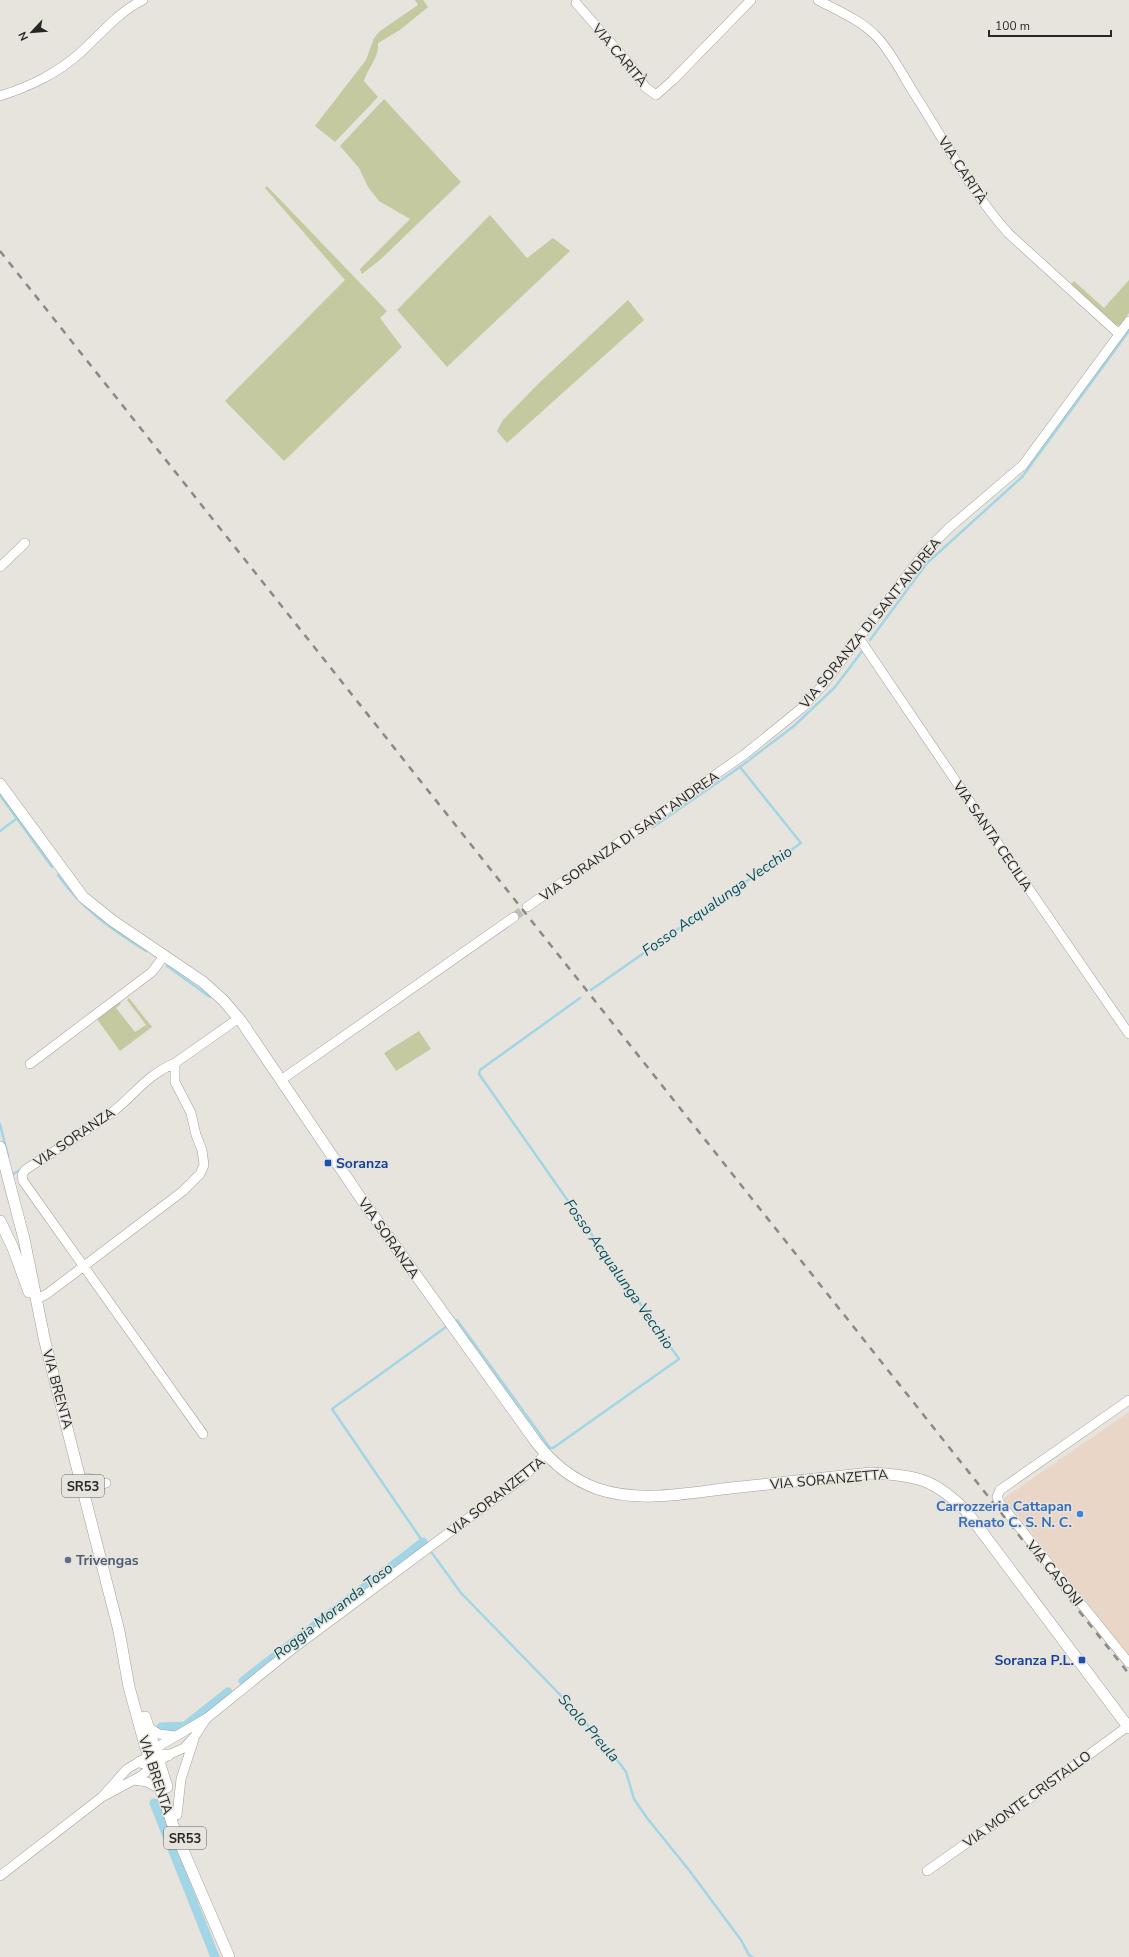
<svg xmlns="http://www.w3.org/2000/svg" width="1129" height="1957" font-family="'Nunito Sans',sans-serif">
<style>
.industrial{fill:#ead6c7}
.green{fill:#c4c9a0}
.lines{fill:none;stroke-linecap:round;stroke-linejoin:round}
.stream{stroke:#a2d5e5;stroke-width:2.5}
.canal{stroke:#a2d5e5;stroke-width:9}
.minor-tunnel{stroke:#c1beb9;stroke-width:9;stroke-dasharray:9 4.5;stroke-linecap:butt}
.minor-casing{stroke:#a29f9a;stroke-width:10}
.major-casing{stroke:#a29f9a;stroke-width:12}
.minor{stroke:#fff;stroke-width:9}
.major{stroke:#fff;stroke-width:11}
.rail{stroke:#8b8984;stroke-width:2.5;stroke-dasharray:7 7;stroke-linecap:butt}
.transit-dot{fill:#1a4fb4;stroke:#e7e4de;stroke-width:1.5}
.shop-dot{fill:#3f7fe0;stroke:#e7e4de;stroke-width:1.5}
.service-dot{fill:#5c6f8a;stroke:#e7e4de;stroke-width:1.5}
.labels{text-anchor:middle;stroke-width:3;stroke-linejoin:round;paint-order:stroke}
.shield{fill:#e7e4de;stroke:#61605c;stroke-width:1}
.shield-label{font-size:13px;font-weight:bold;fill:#282725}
.street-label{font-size:14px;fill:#282725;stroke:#e7e4de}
.transit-label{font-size:14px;font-weight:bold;fill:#164399;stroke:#e7e4de;text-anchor:start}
.shop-label{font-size:14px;font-weight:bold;fill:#366cbe;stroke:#e7e4de;text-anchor:end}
.service-label{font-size:14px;font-weight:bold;fill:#4e5e75;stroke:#e7e4de;text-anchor:start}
.water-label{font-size:15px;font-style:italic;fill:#034f60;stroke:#e7e4de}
</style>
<rect width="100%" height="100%" fill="#e7e4de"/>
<!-- industrial -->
<path class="industrial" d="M1129,1412v243l-125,-157z"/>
<!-- green -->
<path class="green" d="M415,0h8l5,7 -28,23 -22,13c1,16 -10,24 -14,38l14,16 -43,45 -20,-16 51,-66 8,-22 6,-7 38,-26z
M384,99l77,83 -80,77 -19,15 -2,-5 50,-50 -31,-18 -11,-14 -9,-19 -19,-22z
M267,186l120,125 -7,7 22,29 -118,114 -59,-60 120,-121 -80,-92z
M490,215l37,43 26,-20 17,13 -123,116 -50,-57z
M1129,280v33l-9,13 -9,-3 -42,-37 5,-5 30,27z
M628,300l16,20 -137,123 -10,-12 6,-11 35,-36z
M129,998l23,29 -32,24 -23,-32 22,-17 2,2 -5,4 19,24 11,-7 -19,-25z
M419,1031l12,18 -35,22 -12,-18z"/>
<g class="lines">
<!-- stream -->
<path class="stream" d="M870,640l57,-77 95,-86 107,-146
M0,795l52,72
M653,827l87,-60 54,-41 41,-39 28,-37
M0,831l16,-12
M58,875c24,34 53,54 88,76
M167,966l43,31
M591,990l210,-147 -61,-76
M0,1124l8,32
M55,1145l48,-31
M12,1173l1,1 9,-5
M457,1320l93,128h3l126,-89 -200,-285 1,-4 100,-72
M423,1542l-91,-133 114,-82
M432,1553l29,40 114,117 46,55 5,7 8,27 13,19 42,52 52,70 8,15 4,2"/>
<!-- canal -->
<path class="canal" d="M243,1681l180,-139
M161,1727l24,-1 43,-34
M154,1803l61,154"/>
<!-- minor-tunnel -->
<path class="minor-tunnel" d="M514,917l13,-10"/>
<!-- minor casing -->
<g class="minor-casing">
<path id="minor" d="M818,0c20,11 43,20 59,37 14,15 24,35 35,53 31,48 58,100 96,143l111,101
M576,3l56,64 13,20 11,8 17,-15 78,-80
M0,96c31,-10 56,-22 80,-43 20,-18 38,-41 63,-53
M0,567l25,-24
M859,638l157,232 113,164
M527,907l218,-153 58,-47 19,-21 102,-133 25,-25 74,-63 106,-144
M175,1063c-28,12 -38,29 -60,47 -28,22 -60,40 -90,60l-3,5 1,6 180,253
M30,1064l122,-92 12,-16
M281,1080l233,-163
M37,1299l10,-5 136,-103 17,-17 4,-9 -2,-15 -6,-15 -5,-22 -16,-31v-19l64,-45
M1129,1400l-129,90 -3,7 2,5 130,161
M81,1480l7,-2 13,6 5,-1
M148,1727l11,7 16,2
M134,1780l13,2 13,7
M102,1797l25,-28 22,-13 10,-10 48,-28 83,-67 235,-175 20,-22
M177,1815l4,-36 13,-40
M927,1871l95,-67 106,-78
M0,1876l102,-79 39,-21 27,-21 16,-7 11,-12 11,-17"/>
</g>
<!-- major casing -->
<g class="major-casing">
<path id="major" d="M0,784l83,113 30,24 90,61 20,18 18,21 121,179 174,242c16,21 37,38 62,47 43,14 90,4 133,-1 47,-5 93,-10 140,-15 45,2 64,6 96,39l162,216
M0,1147l24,92 21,103 74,289 10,56 16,58 31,89 53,123
M0,1221l13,27 16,44
M145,1717l22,70
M151,1751l8,4h9
M140,1762l17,5"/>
</g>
<!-- minor -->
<use href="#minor" class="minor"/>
<!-- major -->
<use href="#major" class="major"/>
<!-- rail -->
<path class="rail" d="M0,251l1129,1423"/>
</g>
<!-- markers -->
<g class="transit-dot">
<rect x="324" y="1159" width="8" height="8" rx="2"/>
<rect x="1078" y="1656" width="8" height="8" rx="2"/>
</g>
<circle class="shop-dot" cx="1080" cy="1514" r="4"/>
<circle class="service-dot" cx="68" cy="1560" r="4"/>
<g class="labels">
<!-- shield labels -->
<g class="shield">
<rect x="62" y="1475" width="42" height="22" rx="3"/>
<rect x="164" y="1827" width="42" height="22" rx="3"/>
</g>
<g class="shield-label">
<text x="83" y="1491">SR53</text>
<text x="185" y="1843">SR53</text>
</g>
<!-- street labels -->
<g class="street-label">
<text transform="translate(620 55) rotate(50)" y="5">VIA CARITÀ</text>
<text transform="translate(963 170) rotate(57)" y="5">VIA CARITÀ</text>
<text transform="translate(870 623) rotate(-51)" y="5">VIA SORANZA DI SANT'ANDREA</text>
<text transform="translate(629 836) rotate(-35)" y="5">VIA SORANZA DI SANT'ANDREA</text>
<text transform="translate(993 836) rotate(56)" y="5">VIA SANTA CECILIA</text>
<text transform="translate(74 1137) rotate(-34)" y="5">VIA SORANZA</text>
<text transform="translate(389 1238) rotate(55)" y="5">VIA SORANZA</text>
<text transform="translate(58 1389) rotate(75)" y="5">VIA BRENTA</text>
<text transform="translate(829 1479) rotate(-5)" y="5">VIA SORANZETTA</text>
<text transform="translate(496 1496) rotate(-38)" y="5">VIA SORANZETTA</text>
<text transform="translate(1055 1573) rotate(51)" y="5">VIA CASONI</text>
<text transform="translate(156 1775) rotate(72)" y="5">VIA BRENTA</text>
<text transform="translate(1027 1799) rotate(-36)" y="5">VIA MONTE CRISTALLO</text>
</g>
<!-- transit labels -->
<g class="transit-label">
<text x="336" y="1168">Soranza</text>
<text x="1074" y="1665" text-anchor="end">Soranza P.L.</text>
</g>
<!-- shop labels -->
<g class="shop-label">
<text x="1072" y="1511">Carrozzeria Cattapan<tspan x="1072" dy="16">Renato C. S. N. C.</tspan></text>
</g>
<!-- service labels -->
<g class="service-label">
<text x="76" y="1565">Trivengas</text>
</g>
<!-- water labels -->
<g class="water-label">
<text transform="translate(717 901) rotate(-35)" y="5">Fosso Acqualunga Vecchio</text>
<text transform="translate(619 1274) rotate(55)" y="5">Fosso Acqualunga Vecchio</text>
<text transform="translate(333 1611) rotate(-38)" y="5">Roggia Moranda Toso</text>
<text transform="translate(589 1728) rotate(49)" y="5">Scolo Preula</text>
</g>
</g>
<!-- north arrow -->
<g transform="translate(32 32) rotate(244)" stroke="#e7e4de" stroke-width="3" paint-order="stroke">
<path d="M0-3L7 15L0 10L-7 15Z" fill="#282725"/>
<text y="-6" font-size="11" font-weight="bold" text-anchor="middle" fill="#282725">N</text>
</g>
<!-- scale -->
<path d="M989 30v6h122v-6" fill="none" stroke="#282725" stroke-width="2"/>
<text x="995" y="30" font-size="12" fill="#282725" stroke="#e7e4de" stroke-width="3" paint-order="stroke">100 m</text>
</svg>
